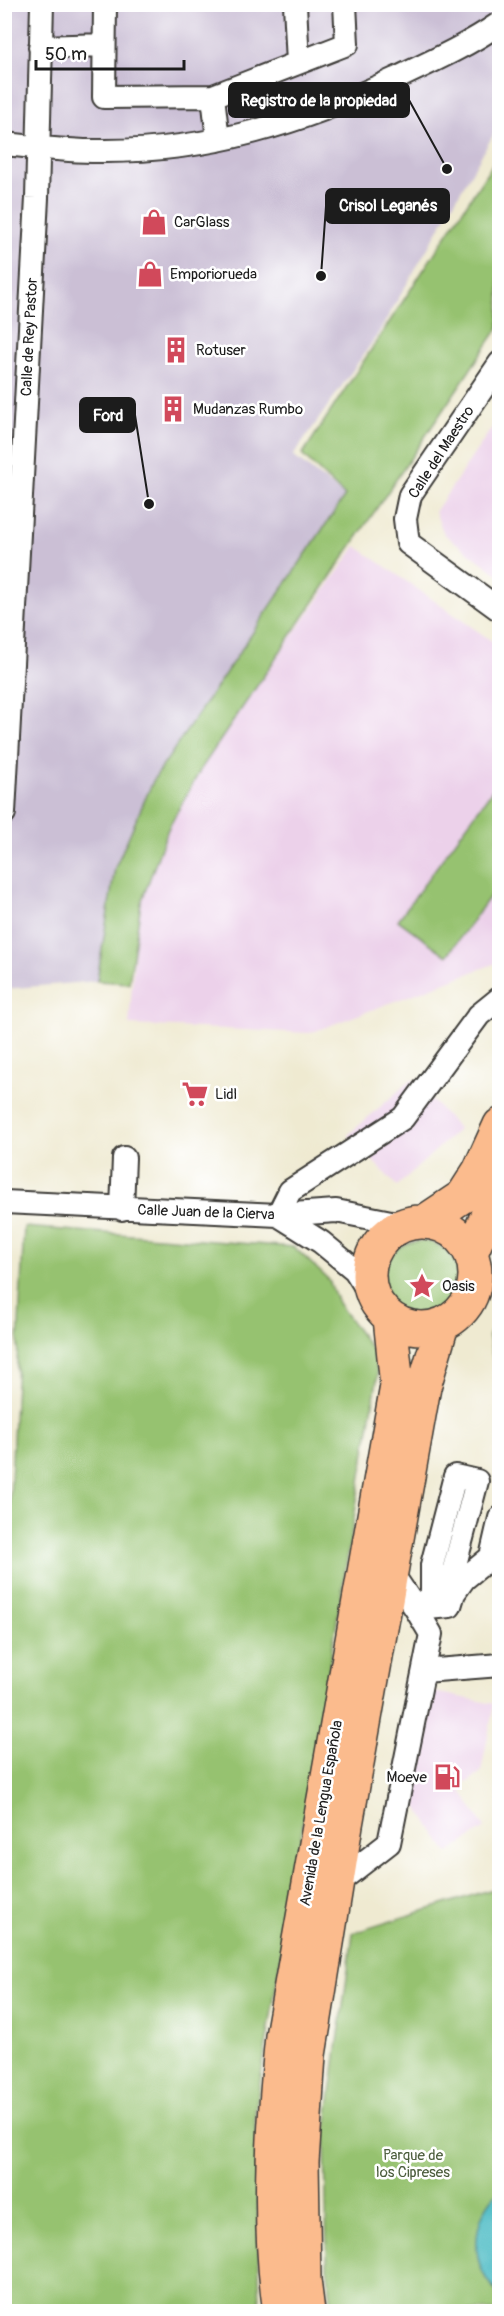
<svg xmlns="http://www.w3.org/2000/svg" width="504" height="2316" font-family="Pangolin,sans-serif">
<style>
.built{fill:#ecd1ea}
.industrial{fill:#cbbfd5}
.green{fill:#96c270;stroke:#596f46;stroke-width:1.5}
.water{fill:#4ebcc5;stroke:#356c70;stroke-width:1.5}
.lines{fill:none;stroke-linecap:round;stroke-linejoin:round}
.minor-casing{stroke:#3c3b37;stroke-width:26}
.highway-casing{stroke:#3c3b37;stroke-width:36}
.minor{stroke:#fff;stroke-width:22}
.highway{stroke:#fbbb8d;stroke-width:33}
.labels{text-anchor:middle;stroke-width:5;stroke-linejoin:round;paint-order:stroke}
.poi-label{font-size:15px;fill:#1c1c1c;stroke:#fff;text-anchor:start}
.street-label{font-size:15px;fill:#1c1c1c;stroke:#fff}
.park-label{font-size:15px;fill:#4d5e3e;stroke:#fff}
.leader{fill:none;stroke:#1c1c1c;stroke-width:2}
.callout-dot{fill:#1c1c1c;stroke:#fff;stroke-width:2}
.callout{fill:#1c1c1c;stroke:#1c1c1c;stroke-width:2}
.callout-label{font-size:16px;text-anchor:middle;font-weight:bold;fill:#fff}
</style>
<rect width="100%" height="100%" fill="#fff"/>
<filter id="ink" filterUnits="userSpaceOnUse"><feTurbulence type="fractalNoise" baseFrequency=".0167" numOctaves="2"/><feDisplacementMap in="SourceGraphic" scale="12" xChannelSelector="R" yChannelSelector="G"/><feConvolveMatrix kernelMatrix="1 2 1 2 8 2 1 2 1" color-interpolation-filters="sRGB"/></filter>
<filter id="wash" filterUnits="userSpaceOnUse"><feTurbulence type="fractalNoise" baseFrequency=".008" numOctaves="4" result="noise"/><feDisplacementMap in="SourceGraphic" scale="24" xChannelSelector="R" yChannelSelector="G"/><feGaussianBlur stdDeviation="1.35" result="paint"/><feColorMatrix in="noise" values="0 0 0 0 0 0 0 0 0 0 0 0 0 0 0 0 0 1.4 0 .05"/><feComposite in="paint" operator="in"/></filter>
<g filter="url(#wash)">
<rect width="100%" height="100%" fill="#efead1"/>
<!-- built -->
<path class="built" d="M499,417v158l-55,-41 -9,-22z
M356,546l143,100v316l-189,71 -181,-8 9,-122 29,-74 42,-75z
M412,1079l47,50 -62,57 -49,-51z
M434,1692l60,12 -13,68 -13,10 -6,-1 -2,8 25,39 -37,25 -33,-49z"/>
<!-- industrial -->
<path class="industrial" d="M5,5h494v120l-121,209 -85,122 52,40 -191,283 -39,89 -18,113 -92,8z"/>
<!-- green -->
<path class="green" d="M499,155v172l-298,442 -33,60 -27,74 -12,80 -32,-2 18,-113 39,-89 191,-283 -43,-41z
M499,781v103l-52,72 -49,-36z
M24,1227l270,20 35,33 9,23 34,47 6,24 -123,738 5,199 -255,1 -1,-698z
M383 1279a38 38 0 1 1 76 0a38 38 0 1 1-76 0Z
M499,1310v80l-10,-54z
M499,1868v443l-166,1 -6,-45 -2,-131 28,-203 143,-45z"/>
<!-- water -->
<path class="water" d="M499,2191v103c-4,-4 -9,-9 -12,-14 -18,-29 -11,-67 12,-89z"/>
</g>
<g filter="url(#ink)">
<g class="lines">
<!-- minor casing -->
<g class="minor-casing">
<path id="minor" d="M105,4l-1,93 109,-1 134,-52 -2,-40
M295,4l3,59
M40,47l64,-2
M213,96l5,44
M4,144c34,3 67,8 101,7 105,0 196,-28 290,-72 36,-17 72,-33 105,-56
M500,363l-90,132 -5,24 3,24 92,67
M4,813l33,-615 5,-194
M4,1202l274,13 58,-4 70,14
M122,1209l2,-51
M278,1215l12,-24 113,-73 76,-103 21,-17
M278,1215l43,27 34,28 21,33
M391,1572l25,37 34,-3 4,-13 10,-14 27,-22 9,-39
M424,1671l76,-6
M336,1884l53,-41 42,-209 -15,-25 35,-29 26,-99 -22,-5 -23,89v30"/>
</g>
<!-- highway casing -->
<g class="highway-casing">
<path id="highway" d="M424,1222l39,-26 16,-25 21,-46
M369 1275a53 53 0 1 1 106 0a53 53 0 1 1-106 0Z
M471,1253l29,-67
M280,2312c-13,-89 -7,-187 2,-276l115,-650 -7,-68
M308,2312l-4,-32 -2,-118 7,-107 37,-230 45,-253 33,-185 18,-62"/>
</g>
<!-- minor -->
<use href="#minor" class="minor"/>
<!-- highway -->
<use href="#highway" class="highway"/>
</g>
</g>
<!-- icons -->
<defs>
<g id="shop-bare" transform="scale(2.07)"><path d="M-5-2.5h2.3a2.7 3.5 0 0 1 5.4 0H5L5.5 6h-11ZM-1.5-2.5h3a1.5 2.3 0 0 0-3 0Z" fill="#d1495b" stroke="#fff" stroke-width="2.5" paint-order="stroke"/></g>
<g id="building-bare" transform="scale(2.07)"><path d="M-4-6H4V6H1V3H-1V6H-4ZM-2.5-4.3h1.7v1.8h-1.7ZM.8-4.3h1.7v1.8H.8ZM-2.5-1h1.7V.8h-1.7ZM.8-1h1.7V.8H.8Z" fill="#d1495b" stroke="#fff" stroke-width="2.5" paint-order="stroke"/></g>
<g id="supermarket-bare" transform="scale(2.07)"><path d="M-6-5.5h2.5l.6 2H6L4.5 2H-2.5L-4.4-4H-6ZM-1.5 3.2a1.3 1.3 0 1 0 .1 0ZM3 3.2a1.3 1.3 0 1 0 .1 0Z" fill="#d1495b" stroke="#fff" stroke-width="2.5" paint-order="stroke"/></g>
<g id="sight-bare" transform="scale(2.07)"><path d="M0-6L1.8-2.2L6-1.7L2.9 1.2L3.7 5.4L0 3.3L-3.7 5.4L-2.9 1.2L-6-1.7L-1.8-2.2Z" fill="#d1495b" stroke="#fff" stroke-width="2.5" paint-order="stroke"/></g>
<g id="fuel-bare" transform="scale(2.07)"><path d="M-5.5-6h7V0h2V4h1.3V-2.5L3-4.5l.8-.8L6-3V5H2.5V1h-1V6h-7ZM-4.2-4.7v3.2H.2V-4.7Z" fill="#d1495b" stroke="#fff" stroke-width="2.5" paint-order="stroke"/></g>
</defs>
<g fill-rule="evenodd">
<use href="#shop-bare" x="154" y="222"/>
<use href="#shop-bare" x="150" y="274"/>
<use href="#building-bare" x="176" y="350"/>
<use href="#building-bare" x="173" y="409"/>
<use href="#supermarket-bare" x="195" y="1094"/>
<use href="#sight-bare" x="422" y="1286"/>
<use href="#fuel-bare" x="447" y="1777"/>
</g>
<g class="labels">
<!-- poi labels -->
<g class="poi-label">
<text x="174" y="227">CarGlass</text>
<text x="170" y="279">Emporiorueda</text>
<text x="196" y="355">Rotuser</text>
<text x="193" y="414">Mudanzas Rumbo</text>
<text x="215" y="1099">Lidl</text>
<text x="442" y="1291">Oasis</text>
<text x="427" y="1782" text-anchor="end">Moeve</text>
</g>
<!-- street labels -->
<g class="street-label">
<text transform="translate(29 337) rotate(-87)" y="5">Calle de Rey Pastor</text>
<text transform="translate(441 452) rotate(-57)" y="5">Calle del Maestro</text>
<text transform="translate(206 1212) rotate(2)" y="5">Calle Juan de la Cierva</text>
<text transform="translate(321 1813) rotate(-80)" y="5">Avenida de la Lengua Española</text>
</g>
<!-- park labels -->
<g class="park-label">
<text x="413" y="2160">Parque de<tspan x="413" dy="17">los Cipreses</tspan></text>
</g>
</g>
<!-- callouts -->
<path class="leader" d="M447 169L409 100M321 276L326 206M149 504L135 415"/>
<g class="callout-dot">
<circle cx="447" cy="169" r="6"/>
<circle cx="321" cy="276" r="6"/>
<circle cx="149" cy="504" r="6"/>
</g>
<g class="callout">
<rect x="229" y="83" width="180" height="34" rx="6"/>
<rect x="326" y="189" width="123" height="34" rx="6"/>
<rect x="80" y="398" width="55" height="34" rx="6"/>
</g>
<g class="callout-label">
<text x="319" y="106">Registro de la propiedad</text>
<text x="388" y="211">Crisol Leganés</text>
<text x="108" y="421">Ford</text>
</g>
<!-- margin -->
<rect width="504" height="2316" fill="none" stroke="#fff" stroke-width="24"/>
<!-- scale -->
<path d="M36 60v9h148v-9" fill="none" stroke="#1c1c1c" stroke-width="3"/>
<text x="45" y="60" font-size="18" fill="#1c1c1c" stroke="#ffffff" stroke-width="4.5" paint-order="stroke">50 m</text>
</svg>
